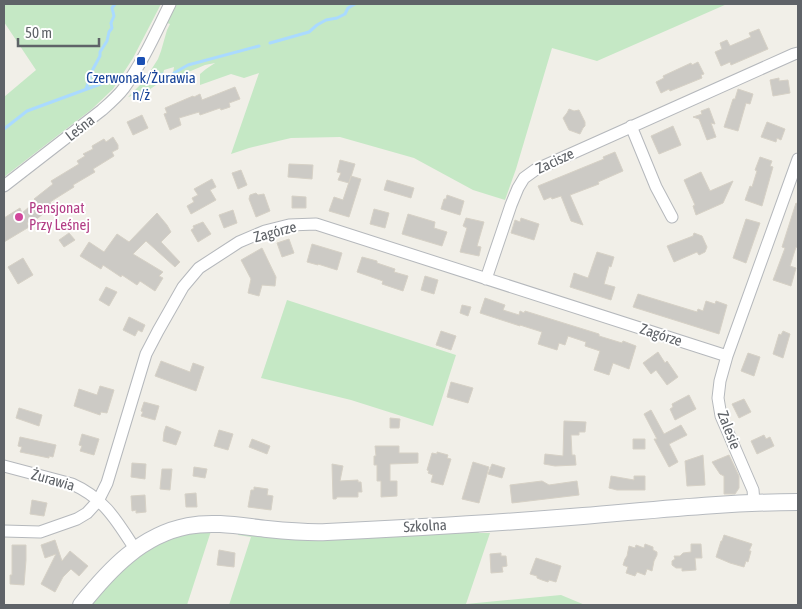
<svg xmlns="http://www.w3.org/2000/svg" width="802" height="609" font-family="'Asap Condensed',sans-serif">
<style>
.green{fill:#c5e8c5}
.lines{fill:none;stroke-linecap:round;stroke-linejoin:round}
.stream{stroke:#aadaff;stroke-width:3}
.building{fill:#cccac5;stroke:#d6d1c6}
.street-casing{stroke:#b5b8bc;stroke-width:13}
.secondary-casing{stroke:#b6babf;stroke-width:18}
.street{stroke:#fff;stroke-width:11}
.secondary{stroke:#fff;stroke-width:16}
.transit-dot{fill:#1a4fb4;stroke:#fff;stroke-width:2}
.hotel-dot{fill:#d1479c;stroke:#fff;stroke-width:2}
.labels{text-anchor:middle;stroke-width:4;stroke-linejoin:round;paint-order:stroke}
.transit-label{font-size:15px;fill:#164399;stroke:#fff}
.street-label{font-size:15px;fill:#5f6368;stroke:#fff}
.hotel-label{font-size:15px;fill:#b23c85;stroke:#fff;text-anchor:start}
</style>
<rect width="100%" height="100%" fill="#f1efe8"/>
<!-- green -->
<path class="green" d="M4,4h157l-28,54 -20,31 -21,20 -88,68v-80l32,-27 -32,-48z
M176,4h551l-130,57 -45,-13 -36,121 -11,31 -32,-10 -59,-32 -74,-21 -49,1 -42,10 -18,6 28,-81 -15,5 -13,-4 -31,11v-11l6,-5 9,-6 -10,2 -33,14 2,-12 -10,3 -2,8 -2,2 -16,1 14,-22 3,-8 6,-21 3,-6 -3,-1z
M140,85h16l-7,5 -21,7z
M287,300l169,55 -23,71 -82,-26 -90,-22z
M476,529l3,4h11l-24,71 95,-9 24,10h-356l22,-68 -13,-2v-5z
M230,530v3l-19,-2 -24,74h-96l20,-24 20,-22 51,-27z"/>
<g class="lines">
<!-- stream -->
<path class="stream" d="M270,43l39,-11 8,-7 9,-5 11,-2 8,-4 3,-6 7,-4
M174,73l14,-8 71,-19
M156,77l6,-3
M86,89l7,-20 7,-13v-4l7,-11 2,-9 3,-4 -1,-5 3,-7 -2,-8 3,-4
M4,129l23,-18 79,-29"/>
</g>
<!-- building -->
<path class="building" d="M759,29l9,20 -37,16 -1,-3 -9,4 -6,-14 7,-3 -2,-6 7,-3 3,6 21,-9 -2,-4z
M698,62l6,12 -3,1 1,3 -32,13 -1,-2 -8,4 -5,-11 8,-4 -1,-2 28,-13 1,2z
M779,78v3l9,-1 2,13 -17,3 -3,-16z
M235,87l5,12 -11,4 1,4 -9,3 -1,-2 -20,7 -1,-3 -20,6 2,7 -11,5 -6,-16 3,-1 -2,-5 28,-12 1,1 6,-3 2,6z
M738,89l15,5 -3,10 -4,-1 -8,28 -14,-4 9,-28h2z
M709,108l6,16 -4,-1 5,14 -9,3 -8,-21 -6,-2 9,-3 -1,-3z
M569,109l5,2 5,-1 6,12v4l-2,2 -3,6 -11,-4 -6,-12 4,-5z
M142,115l6,13 -15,7 -6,-13z
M767,122l18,7 -4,11 -4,-2 -1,4 -15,-5z
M673,126l8,19 -22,9 -8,-18z
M113,137l5,8v4l-6,3 2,4 -21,13 2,3 -22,13 1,2 -24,15 3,4 -15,12 -11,5 2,4 -25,15v-24l16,-10 2,5 14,-12 -2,-2 19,-15 -2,-3 28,-17 -2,-3 8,-5 -2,-2 10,-5 -1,-3 12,-7 2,3z
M615,152l8,19 -25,11 1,2 -29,11 13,30 -12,-4 -10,-25 -9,3 -1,-2 -7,3 -6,-14 66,-27 -1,-2z
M760,157l12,4 -2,5 3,1 -11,39 -17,-6 5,-14 2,1 5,-16 -2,-1z
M340,160l15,4 -6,19 -11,-3 3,-7 -4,-1z
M289,164l24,1 -1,14 -24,-2z
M241,170l6,15 -9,4 -6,-16z
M701,172l9,19 23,-10 -10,22 -27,12 -3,-9 2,-1 -11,-25z
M351,176l10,3 -12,38 -20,-6 5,-14 9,3z
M212,179l4,8 -6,3 6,10 -25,14 -4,-8 7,-4 -2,-4 6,-3 -4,-6z
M387,180l27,8 -3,10 -27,-8z
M256,193l2,2 6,-1 6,17 -14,6 -7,-18 1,-4z
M447,195l17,6 -4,14 -19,-6 3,-10h2z
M292,196l14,1v11h-14z
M796,203l2,1v44l-2,-1 -6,19 6,2 -5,18 -18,-6 12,-32 -3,-1z
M374,209l15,4 -4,15 -15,-4z
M233,210l4,13 -13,5 -5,-13z
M157,213l10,12 4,7 -10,10 19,20 -5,5 -29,-26 -13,13 30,18 -4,4 4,2 -8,13 -15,-10 -3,4 -15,-10 -1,2 -18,-12 -2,4 -21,-13 9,-14 15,10 13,-18 12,8z
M408,214l27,8 -1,6 13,4 -5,14 -40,-12z
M466,218l18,4 -7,24 4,1 -2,9 -19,-4 7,-24 -4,-2z
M521,218l18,6 -5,16 -23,-7 4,-13 5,2z
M746,219l14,4 -14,40 -13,-5z
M203,222l8,12 -13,8 -7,-12 3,-2 -1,-2z
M69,233l6,7 -11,7 -5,-7z
M694,233l8,3 5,11 -2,5 -6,3 -2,-3 -23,10 -7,-16 26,-10z
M289,239l5,14 -12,4 -5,-14z
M312,244l30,9 -5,17 -19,-6v1l-11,-3z
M262,248l14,29 -1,9 -13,-1 -3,11 -11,-3 3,-14 -10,-19z
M597,252l17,5 -3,10 -2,-1 -5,18 11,3 -4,13 -41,-13 4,-14 14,5z
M362,257l15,4v2l18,6 -1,3 14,4 -5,15 -21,-7 1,-3 -26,-9z
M23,258l10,17 -15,9 -10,-17z
M425,276l13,4 -4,14 -13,-4z
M106,287l11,5 -8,14 -10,-6z
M638,294l59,18 1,-3 5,2 3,-10 9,3 1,-3 11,4 -8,29 -86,-27z
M485,298l20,7 -2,5 16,5 1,-4 4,2 1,-2 74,23v2l23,7 1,-2 13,5 -7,23 -16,-6 -4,12 -15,-5 6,-19 -15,-5 1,-4 -18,-6 -3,9 -6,-2 -2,7 -19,-6 4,-12 -22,-7v1l-40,-13z
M462,305l9,2 -3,9 -8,-3z
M129,317l16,8 -3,7 -4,-2 -3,6 -12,-6z
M441,331l15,5 -5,14 -15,-5z
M783,331l7,3 -7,24 -10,-4 6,-20 2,1z
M658,352l7,11 2,-2 11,16 -11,8 -11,-15 -5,4 -8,-11z
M748,353l12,4 -6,19 -13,-5z
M161,361l29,11 3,-9 11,4 -8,24 -41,-15z
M451,382l22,6 -5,15 -21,-6z
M100,386l14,4 -7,23 -6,-1 -1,3 -26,-9 5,-17 18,6z
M689,395l7,14 -21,11 -5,-11 3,-2 -1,-3z
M744,399l7,13 -12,6 -7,-14z
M144,402l15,4 -4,14 -14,-4 2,-4 -2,-1z
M19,408l23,7 -3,11 -23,-8z
M651,410l13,24 17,-9 6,10 -18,9 9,18 -9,5 -15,-28h3l-13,-25z
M390,418l10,1 -1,9h-9z
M564,421l22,1 -1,10h-6v3h-8l1,20h3l1,10 -21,1 -11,-2 1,-10 18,2z
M166,426l15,6 -5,13 -13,-4 1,-9z
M219,430l14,4 -5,16 -14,-4z
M82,434l17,5 -5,16 -14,-4 2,-5 -3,-1z
M764,435l2,4 4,-2 4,9 -17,8 -6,-13z
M20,437l36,8 -3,12 -4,-1v2l-29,-6 2,-5 -4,-1z
M252,439l18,7 -3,8 -18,-7z
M633,439h12v10h-12z
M375,446h24v7h19v10l-28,1v17h7v15l-16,1v-16h-4v-16h-3v-9h2z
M437,452l11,3 -1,3 4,1 -8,26 -12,-3 2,-7 -5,-2 1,-2 -2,-1 5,-17 5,1z
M703,455l2,30 -18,1 -2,-25z
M729,455l10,21v12l-4,6h-11v-18l-4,-2 -8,-12z
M473,462l16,5 -10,36 -17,-4z
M132,463l14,1 -1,15 -14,-2z
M332,464l11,2 -3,15 18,-1v2h3l1,10h-4v5h-21l-1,2h-3z
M492,464l13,4 -3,10 -14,-4z
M194,467l13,2 -2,9 -12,-2z
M162,469h10l-2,21 -10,-1z
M611,476l23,4v-4h11v14h-28l-8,-2z
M542,481l7,4 28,-4 2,14 -67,8 -2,-18z
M254,487l14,2 -1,6 6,1 -2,14 -23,-3 3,-17h3z
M196,493l1,14h-11l-1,-13z
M145,495l1,17 -10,1v-3l-4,1 -1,-15z
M32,500l15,3 -3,13 -14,-2z
M724,535l28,9 -3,7h2l-3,11 -2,-1 -2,6 -14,-4 -14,-6 5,-16h1z
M55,540l7,21 8,-10 18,15 -9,10 -8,-7 -8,8 -8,15 -14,-8 15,-30 -11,4 -4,-13z
M645,544l8,3v3l4,2v3l-3,6 -2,10 -5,-2 -2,6 -8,-3 -2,4 -9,-3 2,-6 -5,-2 2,-6 2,-3 2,-10 6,2 1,-3 8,3z
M691,544h10l1,14h-7l1,12 -14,1v-3h-6l-4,-3v-4l3,-2 -1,-3h6l3,-3 8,-1z
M12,545h14v15l-2,25 -14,-1v-9h2z
M219,550l16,3 -1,14 -17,-2z
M501,553v3h5l1,10 -5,1 1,5 -12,1 -1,-19z
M536,558l25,8 -5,16 -7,-2 -1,2 -6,-2 -5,-2v-2l-7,-2z"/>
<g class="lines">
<!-- street casing -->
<g class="street-casing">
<path id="street" d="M631,126l25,61 16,30
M4,186l98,-76c8,-7 16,-14 22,-22 19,-26 32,-56 46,-84
M486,279l25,-74 7,-17 6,-10 11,-8 259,-116 4,-1
M4,466l68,18c32,14 45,37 63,65
M754,502l-1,-12 -32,-74 -3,-18 2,-17 7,-25 71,-197
M4,531l36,1 37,-13 10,-6 11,-12 9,-18 39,-129 12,-23 25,-44 16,-19 40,-26 26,-11 24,-6 27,-1 411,132"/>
</g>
<!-- secondary casing -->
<g class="secondary-casing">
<path id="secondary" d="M81,605c28,-35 60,-70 107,-79 26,-5 52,0 79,3 20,2 40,4 60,3 85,-4 171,-9 256,-16 72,-6 143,-14 215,-14"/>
</g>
<!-- street -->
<use href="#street" class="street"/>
<!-- secondary -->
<use href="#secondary" class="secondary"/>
</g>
<!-- markers -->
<rect class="transit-dot" x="136" y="56" width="10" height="10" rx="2.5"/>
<circle class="hotel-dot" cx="19" cy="217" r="5"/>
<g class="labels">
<!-- transit labels -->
<g class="transit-label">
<text x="141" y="83">Czerwonak/Żurawia<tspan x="141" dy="17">n/ż</tspan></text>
</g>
<!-- street labels -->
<g class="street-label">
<text transform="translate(80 128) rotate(-38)" y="5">Leśna</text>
<text transform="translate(555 161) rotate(-25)" y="5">Zacisze</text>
<text transform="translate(275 232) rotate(-15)" y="5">Zagórze</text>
<text transform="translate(661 335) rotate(18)" y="5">Zagórze</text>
<text transform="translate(729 430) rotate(69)" y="5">Zalesie</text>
<text transform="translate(53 480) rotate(16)" y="5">Żurawia</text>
<text transform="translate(425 526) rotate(-3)" y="5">Szkolna</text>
</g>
<!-- hotel labels -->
<g class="hotel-label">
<text x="29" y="213">Pensjonat<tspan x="29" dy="17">Przy Leśnej</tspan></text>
</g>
</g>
<!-- border -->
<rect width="802" height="609" fill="none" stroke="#5f6368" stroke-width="10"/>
<!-- scale -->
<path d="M18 38v8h81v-8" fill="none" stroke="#5f6368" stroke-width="2.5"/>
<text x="25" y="38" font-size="15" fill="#5f6368" stroke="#ffffff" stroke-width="4" paint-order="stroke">50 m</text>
</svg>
